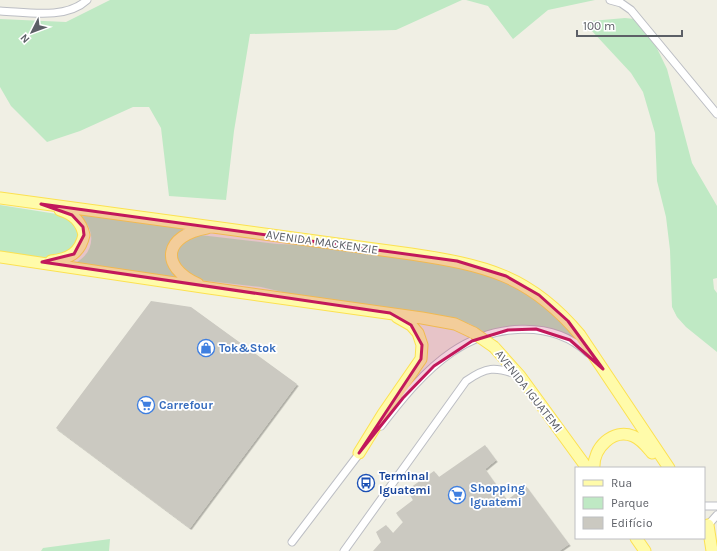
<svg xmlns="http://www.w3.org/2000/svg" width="717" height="551" font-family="Karla,sans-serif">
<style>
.green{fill:#bfe9c4}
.building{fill:#cbc9c1;filter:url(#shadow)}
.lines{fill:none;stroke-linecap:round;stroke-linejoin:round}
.minor-casing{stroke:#bcbec4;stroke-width:9}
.primary-casing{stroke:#fce151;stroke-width:13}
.minor{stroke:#fff;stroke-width:7}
.primary{stroke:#fffbaa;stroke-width:11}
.primary-bridge-casing{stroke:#fce151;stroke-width:13;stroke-linecap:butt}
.primary-bridge{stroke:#fffbaa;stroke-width:11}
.marked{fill:#c2185b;fill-opacity:0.2;stroke:#c2185b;stroke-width:3;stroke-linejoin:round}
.labels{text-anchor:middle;stroke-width:3.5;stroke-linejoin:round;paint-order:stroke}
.street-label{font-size:12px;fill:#5c5f66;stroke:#fff}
.shop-label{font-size:12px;font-weight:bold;fill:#366cbe;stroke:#fff;text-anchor:start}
.transit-label{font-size:12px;font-weight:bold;fill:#164399;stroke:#fff;text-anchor:start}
</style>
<defs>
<filter id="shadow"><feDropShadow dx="1.5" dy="2" stdDeviation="0" flood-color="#0004"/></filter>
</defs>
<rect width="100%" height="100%" fill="#f0efe4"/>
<!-- green -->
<path class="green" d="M110,0h352l-66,30 -146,4 -16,97 -8,69 -57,-4 -8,-68 -12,-21h-16l-53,24 -33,11 -36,-36 -11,-19v-68l66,3z
M466,0h129l-47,10 -35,29 -25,-33z
M625,18l10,1 17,19 15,31 25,94 25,43v72l-4,1 1,10 3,4v59l-31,-25 -9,-10 -5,-10 -2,-57 -4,-33 -9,-36 -2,-48 -12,-41 -12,-19 -40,-43 -3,-6 3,-3z
M0,205l63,10 16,14 -4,22 -27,7 -48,-6z
M81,214l102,14v4l-11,10 9,37 -104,-13v-4c18,-11 19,-32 3,-46z
M200,235l77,9 29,1 161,23 25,7 46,24 36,35 -1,3 -16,-5 -71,1 -16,-9 -26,-8 -153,-22 -30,-7 -63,-7 -12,-5 -9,-16 1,-9 5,-8z
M110,539l-1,12h-68l2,-3z"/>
<!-- building -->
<path class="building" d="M151,301l40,6 106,77 -107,144 -134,-100z
M485,445l11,15 -11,9 22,31 19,-14 43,58 -10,7h-186l8,-9 -5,-10 10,-7 7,8 10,-11 -7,-9 17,-13 -6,-10 27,-19 5,6z"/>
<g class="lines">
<!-- minor casing -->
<g class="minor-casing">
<path id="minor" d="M610,0l11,3 10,7 86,104
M0,11c26,1 66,9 87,-11
M381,426c21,-27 43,-55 71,-74 40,-27 99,-34 136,1
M704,506h13
M708,525l9,-10
M292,542l70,-92
M344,551l122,-170c20,-14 29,-15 52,-6"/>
</g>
<!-- primary casing -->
<g class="primary-casing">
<path id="primary" d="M0,198l411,56c73,11 119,21 169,81l89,133
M0,257l209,31 213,30 33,6 19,9
M51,261c18,-2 29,-8 33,-26 -3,-14 -11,-21 -24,-25
M198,284c-40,-18 -33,-49 9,-56
M494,347l26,29 67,92
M359,453l24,-39 38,-55 1,-14 -4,-12 -7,-8 -14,-8
M594,468c-1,-20 19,-40 39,-32 8,3 14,11 19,17
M708,525l4,26
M636,538l9,13"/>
</g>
<!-- minor -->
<use href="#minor" class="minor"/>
<!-- primary -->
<use href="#primary" class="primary"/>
<!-- primary-bridge casing -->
<g class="primary-bridge-casing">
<path id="primary-bridge" d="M474,333l20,14"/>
</g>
<!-- primary-bridge -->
<use href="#primary-bridge" class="primary-bridge"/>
</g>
<!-- marked area -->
<path class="marked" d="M41,204l416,57 49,15 33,19 29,26 35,48 -33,-29 -34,-11 -28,1 -36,11 -38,25 -31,32 -44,55 62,-94 1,-14 -11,-20 -21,-12 -348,-51 32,-8 10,-19 -1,-8 -11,-12z"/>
<!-- icons -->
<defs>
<g id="shop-ring" transform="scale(0.9)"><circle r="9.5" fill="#fff" stroke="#3f7fe0" stroke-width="1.5"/><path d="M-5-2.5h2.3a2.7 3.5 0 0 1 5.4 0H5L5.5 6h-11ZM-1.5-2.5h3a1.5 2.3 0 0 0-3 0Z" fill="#3f7fe0"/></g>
<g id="supermarket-ring" transform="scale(0.9)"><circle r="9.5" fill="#fff" stroke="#3f7fe0" stroke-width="1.5"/><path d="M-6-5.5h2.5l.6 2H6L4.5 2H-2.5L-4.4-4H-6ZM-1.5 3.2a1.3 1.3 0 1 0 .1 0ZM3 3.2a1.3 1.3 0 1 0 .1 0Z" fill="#3f7fe0"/></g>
<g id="bus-ring" transform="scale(0.9)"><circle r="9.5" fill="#fff" stroke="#1a4fb4" stroke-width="1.5"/><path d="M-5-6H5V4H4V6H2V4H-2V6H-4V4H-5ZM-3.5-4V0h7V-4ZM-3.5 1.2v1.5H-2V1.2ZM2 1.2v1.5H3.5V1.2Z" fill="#1a4fb4"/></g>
</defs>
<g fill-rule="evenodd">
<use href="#shop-ring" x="206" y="348"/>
<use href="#supermarket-ring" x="146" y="405"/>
<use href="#bus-ring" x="366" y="483"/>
<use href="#supermarket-ring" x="457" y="495"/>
</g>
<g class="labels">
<!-- street labels -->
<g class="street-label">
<text transform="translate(322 242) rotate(8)" y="4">AVENIDA MACKENZIE</text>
<text transform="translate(529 391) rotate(52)" y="4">AVENIDA IGUATEMI</text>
</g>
<!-- shop labels -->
<g class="shop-label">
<text x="219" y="352">Tok&amp;Stok</text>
<text x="159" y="409">Carrefour</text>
<text x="470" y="492">Shopping<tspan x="470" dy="14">Iguatemi</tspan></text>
</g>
<!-- transit labels -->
<g class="transit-label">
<text x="379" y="480">Terminal<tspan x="379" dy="14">Iguatemi</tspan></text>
</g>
</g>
<!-- legend -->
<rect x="575" y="467" width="130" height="72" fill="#ffffff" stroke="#bebfc2"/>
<rect x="583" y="480" width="20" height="6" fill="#fffbaa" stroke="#bebfc2"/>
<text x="611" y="487" font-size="12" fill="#5c5f66">Rua</text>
<rect x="583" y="497" width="20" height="12" fill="#bfe9c4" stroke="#bebfc2"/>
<text x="611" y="507" font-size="12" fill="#5c5f66">Parque</text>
<rect x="583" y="517" width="20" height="12" fill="#cbc9c1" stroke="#bebfc2"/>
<text x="611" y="527" font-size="12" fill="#5c5f66">Edifício</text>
<!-- north arrow -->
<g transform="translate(32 32) rotate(228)" stroke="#ffffff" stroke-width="3" paint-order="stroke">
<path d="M0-3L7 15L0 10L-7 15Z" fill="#5c5f66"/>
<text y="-6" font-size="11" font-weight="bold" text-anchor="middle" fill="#5c5f66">N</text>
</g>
<!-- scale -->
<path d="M577 30v6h105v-6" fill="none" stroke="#5c5f66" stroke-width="2"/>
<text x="583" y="30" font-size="12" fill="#5c5f66" stroke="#ffffff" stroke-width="3" paint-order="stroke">100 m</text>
</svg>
